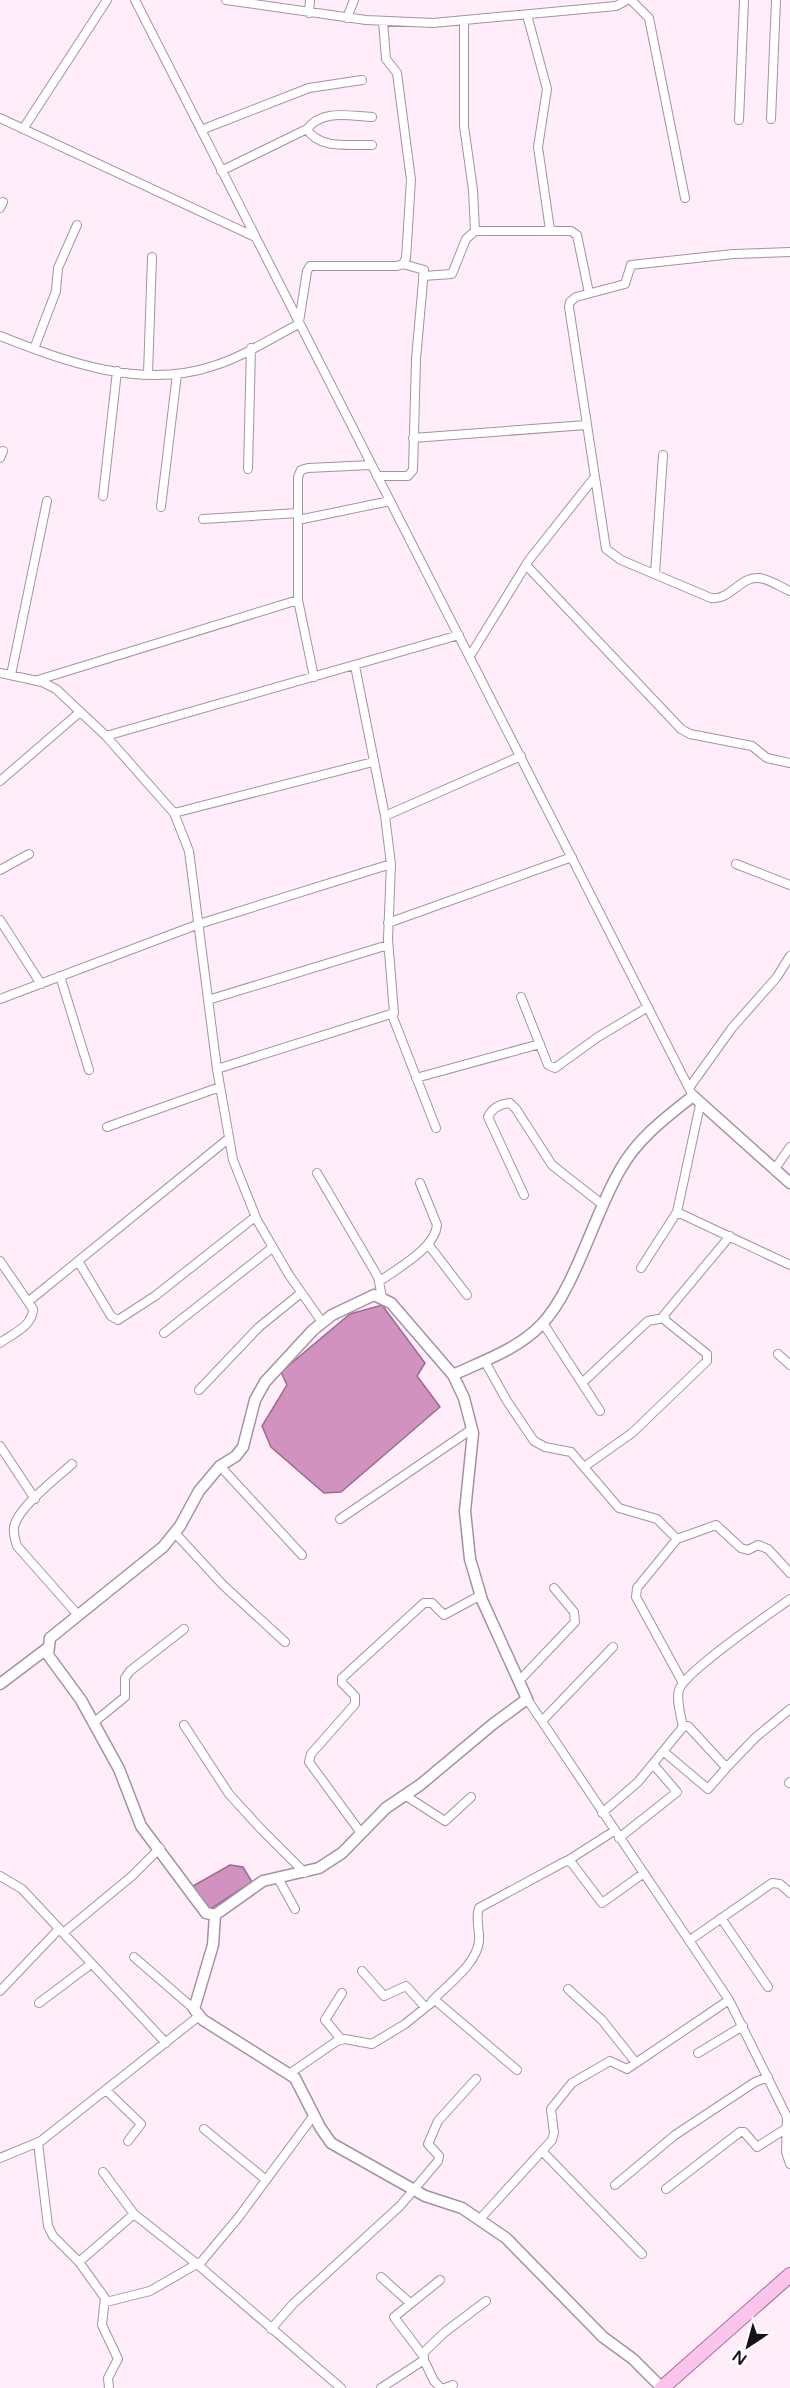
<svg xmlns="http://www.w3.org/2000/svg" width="790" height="2388" font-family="'Varela Round',sans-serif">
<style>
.water{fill:#d292c0;stroke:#9a6b8d;stroke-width:1.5}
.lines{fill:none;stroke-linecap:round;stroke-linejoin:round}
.minor-casing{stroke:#a6929f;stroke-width:10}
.tertiary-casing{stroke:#a6929f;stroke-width:13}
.primary-casing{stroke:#a96b99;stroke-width:16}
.minor{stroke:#fff;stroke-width:8}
.tertiary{stroke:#fff;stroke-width:10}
.primary{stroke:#fbc4ec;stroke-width:14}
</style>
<rect width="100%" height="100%" fill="#ffeef9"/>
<!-- water -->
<path class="water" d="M382,1305l43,58 -8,13 23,31 -99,85 -17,1 -53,-46 -9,-21 25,-41 -6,-13 69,-58z
M230,1865l13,2 9,15 -43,28 -16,-24z"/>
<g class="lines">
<!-- minor casing -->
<g class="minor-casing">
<path id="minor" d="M135,0l558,1096
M226,0l140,20 67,3 183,-17 11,-6
M631,0l18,18 36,180
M309,13l1,-13
M527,15l20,74 -9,58 12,83
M347,18l7,-18
M464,21v105l9,64 2,41
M0,118l255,119
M771,119l5,-119
M739,120l5,-120
M23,129l84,-129
M307,129c12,21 44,15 65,16
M201,130l108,-42 53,-8
M221,171l86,-42c16,-20 41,-13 65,-12
M0,208l3,-6
M790,252l-57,2 -102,11 -6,19 -49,13 -6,5 -1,5 37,242 15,11 90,38c19,3 29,-22 48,-20 11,1 21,9 31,13
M423,276l29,-2 14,-35 9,-8h96l6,4 12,58
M299,322l8,-51 3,-5h87l6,-2 3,-6 5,-78 -14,-107 -11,-14 -3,-38
M0,336c66,26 142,54 213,30 30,-9 58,-28 86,-42
M34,349l22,-58 2,-23 19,-43
M148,374l4,-117
M413,438l173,-13
M0,458l3,-7
M248,469l3,-121
M377,476h31l5,-6 3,-111 8,-89 -21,-6
M103,496l14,-125
M161,507l16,-133
M203,519l95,-6
M298,520l92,-19
M526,565l155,164 9,5 62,12 15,12 23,5
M655,574l8,-119
M470,656l59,-96 65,-82
M0,673l42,9 14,7 50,47 68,77 15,38 28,218 16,91 24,60 32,55 33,47
M11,675l36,-174
M314,677l-16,-77v-123l3,-7 7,-2 63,-3
M38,680l260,-80
M106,736l353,-101
M0,781l80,-69
M174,813l199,-51
M385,816l136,-60
M736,864l54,21
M0,870l29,-16
M0,920l41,64
M388,923l184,-66
M60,976l29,94
M521,997l27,68 7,3 43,-31 50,-30
M0,999l199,-75 192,-60
M208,1000l180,-55
M392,1015l44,113
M217,1069l177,-56 -6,-74 3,-75 -6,-48 -30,-150
M416,1078l124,-34
M689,1088l43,-60 45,-51 13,-21
M107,1127l113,-40
M774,1170l16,-23
M317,1173l61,104 4,20
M524,1195l-36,-78c4,-9 13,-13 22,-14l6,6 36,56 51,40
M677,1212l113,53
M428,1244l39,51
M0,1261l33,48c0,17 -21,25 -33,34
M78,1261l33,55 7,4 37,-24 100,-79
M641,1268l36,-56 23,-107
M379,1282c18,-14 56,-33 58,-57l-17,-42
M29,1301l199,-162
M543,1323l57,88
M164,1333l108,-85
M778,1354l12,11
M484,1360l23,41 27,40 11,6 26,5 48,56 38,11 20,20 39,-14 25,23 7,2 10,-5 10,4 22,24
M582,1383l66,-62 16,-3
M199,1390l60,-63 42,-34
M0,1446l35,53
M72,1464c-15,14 -54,43 -58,63 -1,7 1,13 3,19l61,69
M220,1466l82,89
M584,1467l48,-34 75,-72v-7l-41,-33 -2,-6 66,-79
M340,1519l132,-90
M175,1533l48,52 62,57
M677,1539l-40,49 -1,9 47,86
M519,1681l56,-59 -1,-10 -20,-24
M527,1699l202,301 58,117 -1,35 4,12
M542,1721l71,-74
M93,1723l32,-26v-19l5,-7 54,-42
M184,1725l45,69 32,35 44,44
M683,1727c-2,-11 -7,-27 -4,-37 5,-18 92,-77 111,-91
M663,1751l45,38 20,-23
M789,1783l1,-1
M406,1796l39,25 26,-24
M602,1813l36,-31 45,-55 5,-1 35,38 5,2 28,-29 34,-28
M361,1833l-52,-71 2,-8 44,-50v-8l-13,-13v-5l82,-75h8l12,12 37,-20
M619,1838l58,-46 -24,-28
M567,1861l47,-30
M0,1876l22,13 144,154
M278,1878l17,31
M721,1918l47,69
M63,1933l69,-57 28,-28
M690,1940l82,-57 8,1 10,9
M134,1957l60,52
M362,1971l22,25 22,-10 19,21
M568,1989l34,31 34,43
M0,1991l59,-62
M432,2001c15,-16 45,-37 47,-60 1,-12 -4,-22 0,-33l87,-47 5,1 31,41 42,-30
M39,2003l52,-39
M341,2039l-16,-19 17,-27
M698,2053l45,-27
M289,2074l48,-33 8,-2 27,5 33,-20 30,-24 82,70
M106,2090l35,34 -13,17
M204,2129l61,50
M38,2143l10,83 5,10 26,26 26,36 -3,27 16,34 -10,19 1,10
M542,2151l100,103
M0,2158l41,-17 158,-125
M103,2172l31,42 63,50 144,124
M615,2185l60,-50 80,-53 13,-5
M666,2189l74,-57h4l13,15 30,-19
M479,2220l73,-80 2,-7 -3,-24 21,-26 38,-22 17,8 102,-69
M79,2262l55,-48
M381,2277l29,26
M106,2302l44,-11 52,-30 36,-43 76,-103
M271,2329l22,-25 107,-98 38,-45 1,-5 -11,-12 10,-23 38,-42
M422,2354l23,-22 41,-31
M424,2360l10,21 7,7
M381,2388l43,-28v-3l-30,-40 46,-37
M445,2388l8,-3"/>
</g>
<!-- tertiary casing -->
<g class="tertiary-casing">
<path id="tertiary" d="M453,1375l11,23 9,35 -8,78 5,48 12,41 45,99 -34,25 -73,61 -34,23 -44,45 -23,15 -56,13 -48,34 -2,30 -19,64 9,11 92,58 25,49 11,16 94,53 37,12 44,30 97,99 30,22 29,29
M0,1684l49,-37
M215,1915l-9,-2 -65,-87 -22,-57 -38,-69 -33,-45 2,-17 113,-91 17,-21 19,-35 21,-25 16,-10 7,-9 12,-47 10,-18 48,-52 19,-15 42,-20 17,8 62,72c30,-14 65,-26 88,-50 34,-35 53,-111 79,-155 17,-31 45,-52 73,-74l97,87"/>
</g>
<!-- primary casing -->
<g class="primary-casing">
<path id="primary" d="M662,2388l128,-113"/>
</g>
<!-- minor -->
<use href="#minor" class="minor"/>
<!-- tertiary -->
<use href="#tertiary" class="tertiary"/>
<!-- primary -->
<use href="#primary" class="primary"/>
</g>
<!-- north arrow -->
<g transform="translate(748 2346) rotate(216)" stroke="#ffffff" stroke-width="4.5" paint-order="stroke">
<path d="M0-4.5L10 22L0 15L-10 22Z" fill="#171015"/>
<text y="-9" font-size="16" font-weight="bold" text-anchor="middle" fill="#171015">N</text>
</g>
</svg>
